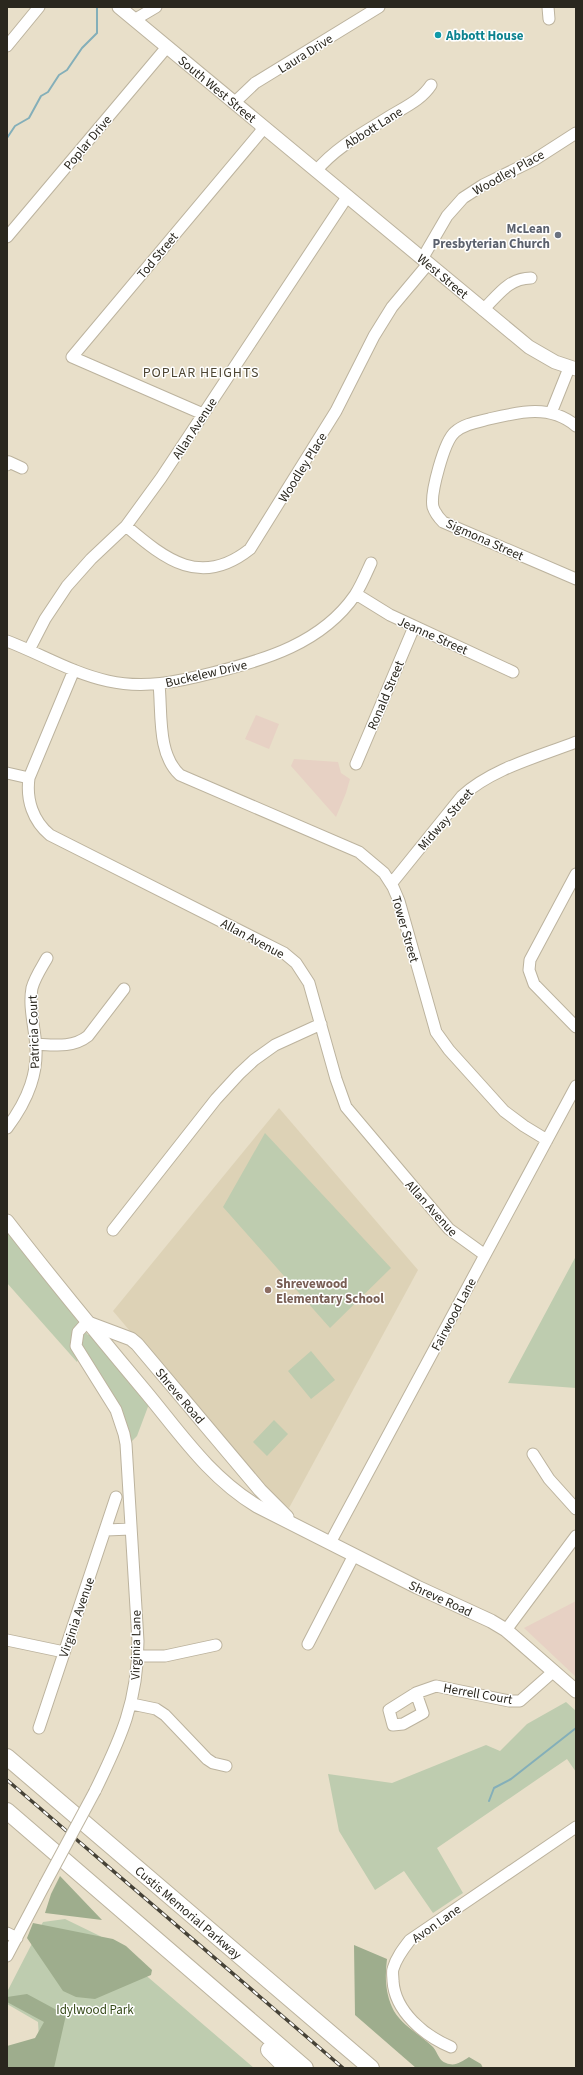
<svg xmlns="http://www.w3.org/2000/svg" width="583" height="2075" font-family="'Source Sans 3',sans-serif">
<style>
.industrial{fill:#e7d1c4}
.built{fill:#ddd2b6}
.green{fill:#beccaf}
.forest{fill:#9ead8d}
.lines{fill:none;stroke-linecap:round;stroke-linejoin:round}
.stream{stroke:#84afb9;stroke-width:2}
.minor-casing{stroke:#bcb39e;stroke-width:13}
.major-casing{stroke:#bcb39e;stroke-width:15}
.highway-casing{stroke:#bcb39e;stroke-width:18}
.minor{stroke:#fff;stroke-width:11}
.major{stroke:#fff;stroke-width:13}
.highway{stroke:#fff;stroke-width:16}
.rail-casing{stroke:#464237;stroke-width:3.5}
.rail{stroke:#fff;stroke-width:2;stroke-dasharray:6;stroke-linecap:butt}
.minor-bridge-casing{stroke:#bcb39e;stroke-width:13;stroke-linecap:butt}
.minor-bridge{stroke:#fff;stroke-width:11}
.culture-dot{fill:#0f9aa8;stroke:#fff;stroke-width:1.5}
.worship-dot{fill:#6b7280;stroke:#fff;stroke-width:1.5}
.education-dot{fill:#8d6e63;stroke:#fff;stroke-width:1.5}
.labels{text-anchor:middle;stroke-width:3;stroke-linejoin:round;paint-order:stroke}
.culture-label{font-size:13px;font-weight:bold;fill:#0d838f;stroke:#fff;text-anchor:start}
.street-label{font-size:13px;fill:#2a271e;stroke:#fff}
.worship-label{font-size:13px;font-weight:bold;fill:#5b616d;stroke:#fff;text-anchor:end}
.education-label{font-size:13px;font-weight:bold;fill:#785e54;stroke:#fff;text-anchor:start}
.park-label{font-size:13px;fill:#374b1a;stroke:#fff}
.neighbourhood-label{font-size:14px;letter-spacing:1px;fill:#4d4634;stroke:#fff}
</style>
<rect width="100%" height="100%" fill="#e8dfc9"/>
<!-- industrial -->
<path class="industrial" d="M256,715l23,9 -10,25 -24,-10z
M294,759l44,3 3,11 9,6 -4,14 -10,24 -45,-51z
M576,1601v76l-52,-49z"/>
<!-- built -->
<path class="built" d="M279,1108l139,162 -129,238 -34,-29 -142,-168z"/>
<!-- green -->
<path class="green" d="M265,1133l126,135 -61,60 -107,-121z
M7,1231l67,82 2,6 12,16h4l57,69 -12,32 -6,6 -49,-91 -5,11 -70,-79z
M576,1256v132l-68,-5z
M311,1351l24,29 -24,19 -23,-28z
M274,1420l14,14 -21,22 -14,-14z
M566,1702l10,9v61l-9,-13 -130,89 26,45 -30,20 -29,-42 -29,19 -36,-59 -11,-57 64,9 94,-38 14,6 27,-27z
M65,1919l35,17 154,132h-247v-21l32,-8 -1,-17 -31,-18v-12l36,-70z"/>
<!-- forest -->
<path class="forest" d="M60,1876l42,44 -57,-7 6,-19z
M33,1923l80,16 13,7 26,24 -1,5 -56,24 -19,-2 -13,-6 -36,-53z
M354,1945l33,14c-2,16 -2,32 5,48 7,17 28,27 41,40 5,6 6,14 13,16 9,4 15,-1 23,-6l12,7 2,4h-67l-61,-53z
M27,1994l39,21 -12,53h-47v-22l28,-8 9,-16 -37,-20v-5z"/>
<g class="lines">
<!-- stream -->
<path class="stream" d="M7,138l8,-12 14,-8 12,-22 7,-4 11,-17 8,-5 15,-22 15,-15v-26
M489,1801l5,-13 17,-9 65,-51"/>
<!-- minor casing -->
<g class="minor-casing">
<path id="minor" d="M548,7l1,12
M134,20l22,-13
M7,46l32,-39
M234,103l21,-20 124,-76
M316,171c21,-25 49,-39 76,-56 15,-9 30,-16 39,-30
M7,237l160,-190
M422,259l25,-43 16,-18 20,-13 51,-25 42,-27
M483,310c15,-15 26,-32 48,-32
M551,413l18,-45
M203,414l-131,-57 192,-229
M576,426c-26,-22 -57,-14 -87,-7 -12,3 -25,5 -34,13 -11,9 -25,62 -22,75 2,6 6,11 10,15l133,57
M7,465l2,-3 13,6
M126,526c40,34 75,62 124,23l86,-138 38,-75 18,-29 36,-43
M356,594l34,21 123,57
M7,641c34,13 65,32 101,40 36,8 69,1 104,-8 53,-13 110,-30 143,-78 6,-9 11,-21 16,-32
M29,650l16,-31 22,-33 24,-27 35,-33 35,-48 186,-281
M74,670l-45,108c-3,22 4,43 21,57l234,118 12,10 13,20 27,96 10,28 103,122 36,26
M159,684c3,29 -2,70 21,91l179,77 25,21 9,14 6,14 37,131 13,18 55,61 20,15 23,14
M356,764l58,-137
M7,773l22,5
M576,874l-46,86 -1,10 5,14 42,43
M391,884l71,-88c31,-28 76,-39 114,-54
M36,1044c18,1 37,4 52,-8l36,-47
M7,1128c21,-28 33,-57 28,-91 -2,-16 -6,-33 -3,-49 3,-11 10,-21 15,-30
M113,1230l103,-131 23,-25 15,-14 21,-15 46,-21
M87,1322l-9,10 -2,14 40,64 8,24 2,10 12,197c0,60 -17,97 -43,150
M533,1454l16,25 27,30
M106,1530l25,-1
M330,1543l246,-457
M506,1630l70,-94
M7,1640l57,12
M308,1644l46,-89
M138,1656h27l51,-11
M416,1693l20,-7 73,15h11l34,-30
M416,1693l7,20 -20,11 -10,1 -4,-15z
M132,1704l24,5 9,6 42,44 6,4 13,3
M39,1728l77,-231
M7,1933l10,5
M7,1956l38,-72
M451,2047c-26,-11 -56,-35 -58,-66 0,-4 -1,-9 0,-12 3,-11 10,-20 17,-29l166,-113"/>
</g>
<!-- major casing -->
<g class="major-casing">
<g id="major">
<path id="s1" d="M119,7l410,340 26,15 21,7"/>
<path id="s2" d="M7,1221c45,58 91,114 138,170 35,42 64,86 112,115l160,81 74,34 15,9 70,61"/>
<path id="s3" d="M91,1324l40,15 6,5 123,146 27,27"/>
</g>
</g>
<!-- highway casing -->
<g class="highway-casing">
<g id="highway">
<path id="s4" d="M7,1757l364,311"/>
<path d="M7,1811l298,257"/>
<path d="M269,2050l18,18"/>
</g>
</g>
<!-- minor -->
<use href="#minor" class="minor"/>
<!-- major -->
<use href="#major" class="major"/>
<!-- highway -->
<use href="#highway" class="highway"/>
<!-- rail casing -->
<g class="rail-casing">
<path id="rail" d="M7,1780l336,288"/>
</g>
<!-- rail -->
<use href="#rail" class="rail"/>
<!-- minor-bridge casing -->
<g class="minor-bridge-casing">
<path id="minor-bridge" d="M45,1884l50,-93"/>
</g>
<!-- minor-bridge -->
<use href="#minor-bridge" class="minor-bridge"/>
</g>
<!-- markers -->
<circle class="culture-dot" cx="438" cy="35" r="4"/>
<circle class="worship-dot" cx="558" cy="235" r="4"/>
<circle class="education-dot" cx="268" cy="1290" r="4"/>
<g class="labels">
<!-- culture labels -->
<g class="culture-label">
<text x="446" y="40">Abbott House</text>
</g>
<!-- street labels -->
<g class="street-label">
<text transform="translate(305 53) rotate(-32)" y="5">Laura Drive</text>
<text dy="5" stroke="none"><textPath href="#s1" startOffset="128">South West Street</textPath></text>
<text transform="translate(373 127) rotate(-32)" y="5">Abbott Lane</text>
<text transform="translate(87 142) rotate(-50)" y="5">Poplar Drive</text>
<text transform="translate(508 172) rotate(-29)" y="5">Woodley Place</text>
<text transform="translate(157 255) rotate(-50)" y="5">Tod Street</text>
<text dy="5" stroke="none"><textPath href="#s1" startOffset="421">West Street</textPath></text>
<text transform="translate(194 428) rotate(-57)" y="5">Allan Avenue</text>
<text transform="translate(302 467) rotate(-58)" y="5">Woodley Place</text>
<text transform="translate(485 539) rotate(24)" y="5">Sigmona Street</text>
<text transform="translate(433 635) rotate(24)" y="5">Jeanne Street</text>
<text transform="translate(206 673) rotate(-13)" y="5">Buckelew Drive</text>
<text transform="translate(385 695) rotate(-67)" y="5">Ronald Street</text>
<text transform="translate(445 819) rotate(-49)" y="5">Midway Street</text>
<text transform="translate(406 929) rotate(74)" y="5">Tower Street</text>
<text transform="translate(253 938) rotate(28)" y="5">Allan Avenue</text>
<text transform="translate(33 1032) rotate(-92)" y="5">Patricia Court</text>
<text transform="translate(432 1208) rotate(48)" y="5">Allan Avenue</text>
<text transform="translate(453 1314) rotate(-62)" y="5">Fairwood Lane</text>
<text dy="5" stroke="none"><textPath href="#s3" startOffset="118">Shreve Road</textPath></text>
<text dy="5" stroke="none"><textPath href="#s2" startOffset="586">Shreve Road</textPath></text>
<text transform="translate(76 1617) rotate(-71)" y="5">Virginia Avenue</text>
<text transform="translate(135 1645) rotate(-89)" y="5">Virginia Lane</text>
<text transform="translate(478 1693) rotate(10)" y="5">Herrell Court</text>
<text dy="5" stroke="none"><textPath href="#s4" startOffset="239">Custis Memorial Parkway</textPath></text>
<text transform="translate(436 1923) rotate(-35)" y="5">Avon Lane</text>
</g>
<!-- worship labels -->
<g class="worship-label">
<text x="550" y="233">McLean<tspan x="550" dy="15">Presbyterian Church</tspan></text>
</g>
<!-- education labels -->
<g class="education-label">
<text x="276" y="1288">Shrevewood<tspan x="276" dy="15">Elementary School</tspan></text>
</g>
<!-- park labels -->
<g class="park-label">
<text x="95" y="2014">Idylwood Park</text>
</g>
<!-- neighbourhood labels -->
<g class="neighbourhood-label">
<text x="201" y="377">POPLAR HEIGHTS</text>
</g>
</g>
<!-- border -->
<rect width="583" height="2075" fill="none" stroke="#2a271e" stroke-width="16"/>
</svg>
